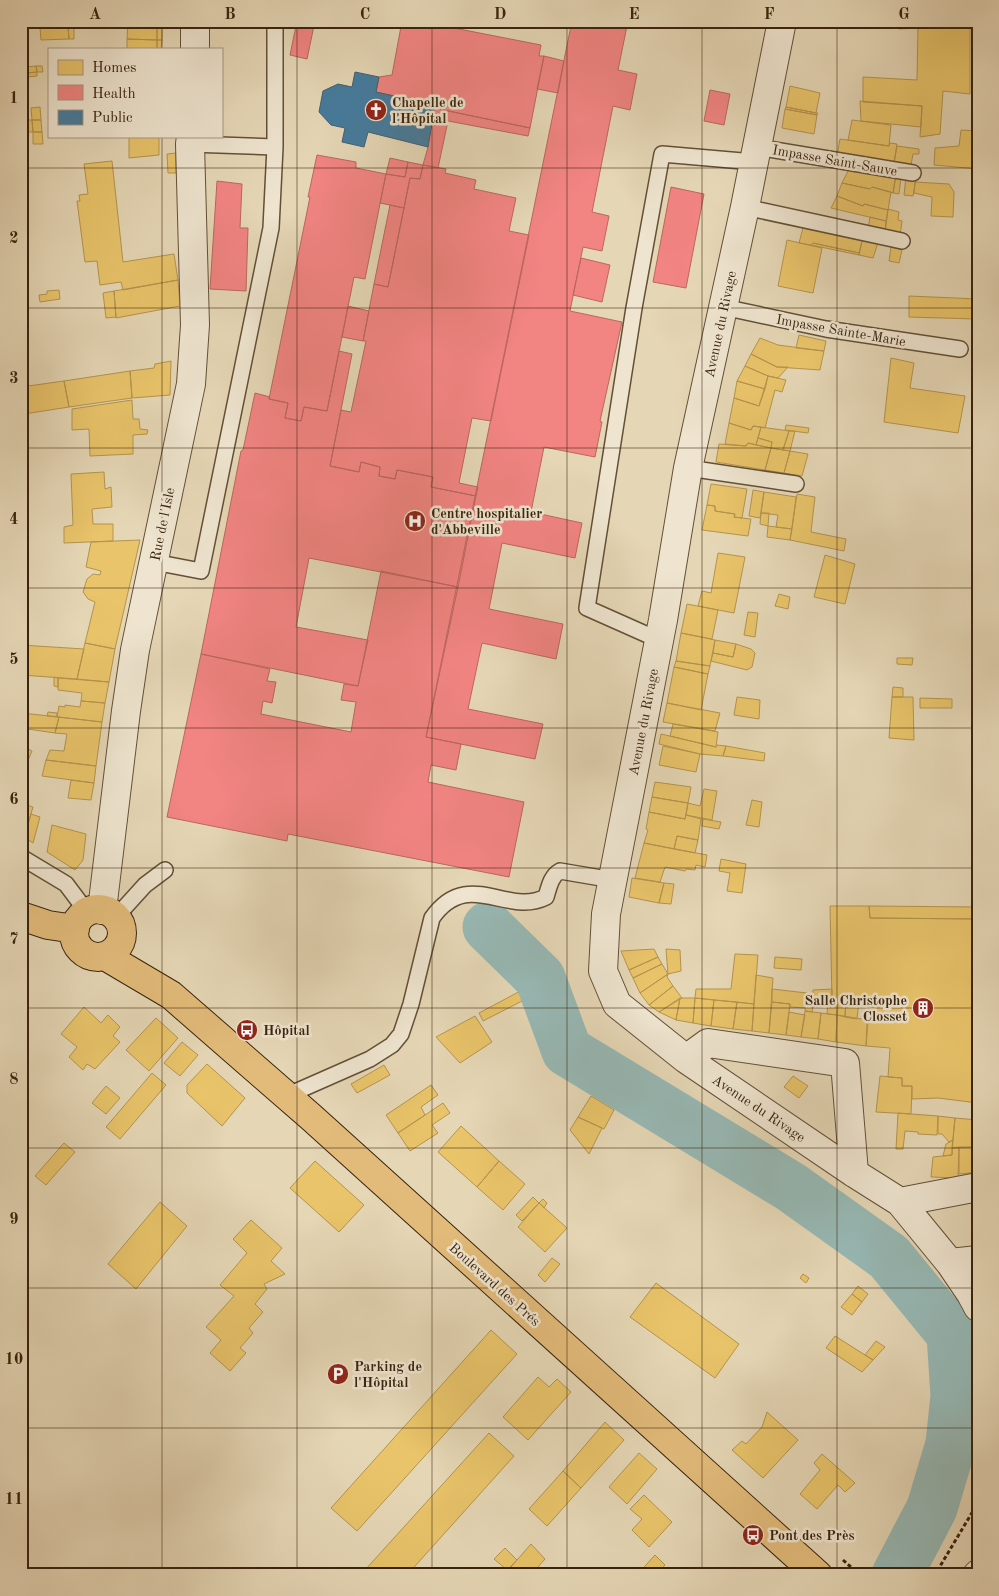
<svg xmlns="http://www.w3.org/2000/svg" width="999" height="1596" font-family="'Old Standard TT',serif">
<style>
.homes{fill:#e9c46a;stroke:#b4944e}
.health{fill:#f28482;stroke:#ba675f}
.public{fill:#457b9d;stroke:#416172}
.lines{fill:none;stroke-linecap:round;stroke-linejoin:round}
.river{stroke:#97b8b4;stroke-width:51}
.service-casing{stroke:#635037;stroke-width:18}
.minor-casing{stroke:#635037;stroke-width:30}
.primary-casing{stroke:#38230d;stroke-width:30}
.path{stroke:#38230d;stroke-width:3;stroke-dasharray:4 2.5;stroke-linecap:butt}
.service{stroke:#eee4cf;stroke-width:15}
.minor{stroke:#eee4cf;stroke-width:28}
.primary{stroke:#e2bb7a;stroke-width:28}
.grid{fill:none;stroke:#38230d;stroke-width:1;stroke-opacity:0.55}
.labels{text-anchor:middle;stroke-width:5;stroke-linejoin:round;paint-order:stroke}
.poi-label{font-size:14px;font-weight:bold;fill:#38230d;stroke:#eee4cf;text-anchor:start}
.street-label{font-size:14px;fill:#38230d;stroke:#eee4cf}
.neatline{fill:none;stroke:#38230d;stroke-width:2}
.grid-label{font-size:16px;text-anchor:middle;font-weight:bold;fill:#38230d}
</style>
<rect width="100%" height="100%" fill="#e5d6b5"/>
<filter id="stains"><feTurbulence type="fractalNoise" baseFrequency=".004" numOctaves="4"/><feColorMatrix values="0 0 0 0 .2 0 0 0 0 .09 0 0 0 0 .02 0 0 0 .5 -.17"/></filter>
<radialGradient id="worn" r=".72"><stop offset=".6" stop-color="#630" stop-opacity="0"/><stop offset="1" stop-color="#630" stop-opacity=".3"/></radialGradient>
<!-- homes -->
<path class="homes" d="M40,21h28v6l-28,1z
M128,21h29v19l-30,-1z
M157,21h5v19h-5z
M899,21h49l1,5h21v68l-27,-3 -3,43 -20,3 2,-31 -59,-4v-25l54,3 1,-52 -19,1z
M74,26v13h-5l-1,-12z
M68,27l1,12 -28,1 -1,-12z
M127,39l30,1v9h-30z
M157,40h5l-1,9h-4z
M36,66l1,6 -10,1 -1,-6z
M36,66h6l1,6h-6z
M37,72v4l-10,1v-4z
M790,86l30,7 -4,20 -30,-6z
M860,101l62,5 -1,21 -60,-6z
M40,107l1,13h-9l-1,-12z
M786,107l30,6h2l-1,2 -32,-6z
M785,109l32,6 -3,19 -32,-6z
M26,120h6l1,12h-5z
M32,120h9l1,12h-9z
M852,120l39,5 -2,21 -41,-6z
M961,130l17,1v38l-44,-4 1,-17 24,-2z
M33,132h9l1,12h-10z
M129,136h30v19l-30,3z
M840,139l49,7 1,-3 7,1 -3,19 -57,-7z
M897,146l22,3v5h-6l-2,11 -17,-2z
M176,153v20h-8l-1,-19z
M112,161l11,101 51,-8 4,26 -55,10 -2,-8 -21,3 -3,-24 -12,1 -8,-61h3l-1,-6 9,-1 -4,-30z
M849,169l47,6 -3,18 -21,-6 -2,2 -28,-6z
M896,175l5,1 -2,18 -6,-1z
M906,176l10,2 -3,18 -9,-1z
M915,182l34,2 5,8 -1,25 -22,-1 1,-19 -18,-4z
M842,183l28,6 2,-2 19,5 -3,18 -24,-6 -1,2 -26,-10z
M837,196l26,10 1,-2 24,6 -2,11 -55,-13z
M888,209l11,3 -1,8 4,1 -2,15 -15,-3z
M870,217l16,4 -1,12 -17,-4z
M804,224l59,13 -4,16 -46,-10 -2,2 -12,-2z
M863,237l16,3 -6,18 -14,-3z
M787,240l35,8 -9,45 -35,-7z
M813,243l46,10v2l-48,-10z
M891,247l11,3 -3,13 -10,-2z
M178,280l2,26 -64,12 -2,-27z
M59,290l1,9 -20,3 -1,-7 8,-1v-3z
M114,291l2,26 -10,1 -3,-25z
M909,296l69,3 -2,20 -67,-2z
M799,335l27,6 -2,10 -28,-3z
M760,338l18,7 46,6 -4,19 -43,-3 -26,-13z
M751,354l26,13h11l-10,11 -10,-2 -23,-10z
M891,358l23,5 -4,25 55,8 -7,37 -74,-11z
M171,361l-1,34 -38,3 -2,-27 24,-3 1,-4z
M745,366l23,10 -3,13 -28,-8z
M130,371l2,27 -63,9 -5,-26z
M768,376l18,4 -4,12 -7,-2 -10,38 -12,-2 -2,4 -22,-7 5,-25 25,8z
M64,381l5,26 -45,7 -3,-27z
M737,381l28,8 -6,17 -25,-8z
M21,395l3,19h-3z
M132,400l1,19h6l1,10 8,1 -1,4 -14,1v19l-43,2 -1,-27 -17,1v-21z
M978,420v21h-4z
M729,423l22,7 2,-4 8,1 -5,18 -8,-2 -2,3 -21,-2z
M786,425l23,3 -1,5 -23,-3z
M761,427l28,4 -6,19 -12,-2 1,-6 -14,-4z
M789,431h6l-5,20 -7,-1z
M758,438l14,4 -1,6 -15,-3z
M748,443l23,5 -6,22 -49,-8 3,-18 27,2z
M771,448l19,3 -6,22 -19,-3z
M790,451l18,3 -6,22 -18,-3z
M104,472l1,17 6,-2 1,20 -20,2 1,15h20v17l-49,2v-16l9,-2 -2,-51z
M711,484l36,5 -5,29 -8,-1 1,-3 -20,-3v-5l-8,-1z
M753,490l11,2 -4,26 -11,-2z
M764,492l32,5 -4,32 -16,-2 2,-12 -17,-2z
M797,494l18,3 -4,35 35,7 -2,12 -54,-11z
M707,505l8,1v5l20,3 -1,3 17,2 -3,17 -46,-6z
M761,513h8l-1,13 -8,-2z
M768,526l24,3 -2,11 -23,-3z
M140,540l-25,109 -30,-6 10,-41 -7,-3 -5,-7 4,-13 6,-5 7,1 1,-4 -15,-4 5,-25z
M718,553l27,4 -11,56 -36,-7 4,-15 9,2z
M825,555l30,9 -10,40 -31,-7z
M779,594l11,3 -2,12 -13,-3z
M687,604l31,6 -6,29 -31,-6z
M748,612l10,1 -3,24 -11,-2z
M681,633l34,7 -5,26 -34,-5z
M715,640l21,4 -3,13 -20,-4z
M85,643l30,6 -6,33 -32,-3z
M736,644l15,5 4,4 -3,14 -5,3 -36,-9 2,-8 20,4z
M21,645l63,4 -7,30 -56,-4z
M897,658h16l-1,7 -15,-1z
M676,661l34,5 -2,8 -34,-7z
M674,667l34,7 -7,36 -34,-7z
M54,677l4,1v9l-4,-1z
M58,678l51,4 -4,21 -24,-2 1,-8 -24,-3z
M893,687l10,1v9h-11z
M737,697l23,3 -1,19 -25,-4z
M892,697h21l1,43 -25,-2z
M920,698l32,1v9h-32z
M81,701l24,2 -3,19 -45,-5 2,-11 6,1v-2l15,2z
M667,703l53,10 -5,18 -52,-9z
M48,712l9,1v4l-10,-1z
M21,713l38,4 -4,16 -34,-5z
M59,717l43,5 -6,44 -50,-6 4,-10 14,1 3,-17 -12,-1z
M673,724l45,8 -2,15 -46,-11z
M661,734l55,13 1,-2 9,1 -3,10 -23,-2 -41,-10z
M21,745l11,6 -7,16 1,2 -5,11z
M663,746l37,8 -4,18 -37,-7z
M726,746l39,7 -1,8 -41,-5z
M46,760l50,6 -2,17 -52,-7z
M71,780l23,3 -3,17 -23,-2z
M655,782l36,5 -3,16 -36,-6z
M704,789l13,2 -5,29 -26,-5 2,-12 12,3z
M652,797l36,6 -3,16 -36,-7z
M752,800l10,2 -3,25 -13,-2z
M21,803l12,4 -9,30 -3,-2z
M649,812l36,7 1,-4 15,4 -3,21 -21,-4 -3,13 -30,-6 4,-13 -2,-1z
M31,814l9,3 -7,26 -9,-6z
M703,819l18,3 -2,7 -17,-3z
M52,825l34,9 -3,26 -8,10 -28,-18z
M677,836l21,4 -3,13 -21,-4z
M644,843l63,12 -2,12 -9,-2 -1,5 -9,-1 -1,2 -20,-4 -5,15 -25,-4z
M721,859l25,5 -4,29 -15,-2 3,-18 -11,-2z
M632,878l32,5 -5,20 -30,-6z
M664,883l10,1 -3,20 -12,-1z
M830,906h39l1,12 108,1v184l-40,-5 -26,1v-13h-10v-8l-14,-1 2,-29 -24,-2 2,-47 -36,2z
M869,906l109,1v12l-108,-1z
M654,949l4,8 -29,13 -8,-19z
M666,949l14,1 1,21 -13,3z
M735,954l23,1 -4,49 -59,-6 1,-9h35z
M658,957l4,7 -29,14 -4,-8z
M775,957l27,2 -1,11 -27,-2z
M662,964l6,10 -28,19 -7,-15z
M668,974l-1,3 6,9 -24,19 -9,-12z
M756,975l17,3 -4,55 -17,-2z
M673,986l9,12 -23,14 -10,-7z
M526,988l4,9 -47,24 -4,-8z
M772,989l35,4 -2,15 -15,-1v-3l-18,-2z
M832,989v12l-20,1 1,-12z
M680,998l-4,22 -17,-8z
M680,998h15l-2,25 -17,-3z
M695,998l19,2 -3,26 -18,-3z
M714,1000l23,2 -4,27 -22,-3z
M838,1000h8l-1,17 -8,-2z
M838,1000l-1,15 -10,-1 1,-13z
M846,1000h13l-2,19 -12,-2z
M737,1002l17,2 -2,27 -19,-2z
M772,1002l18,2 -4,31 -17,-2z
M814,1002l-2,10 -7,-1 1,-8z
M816,1002h6l-1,5h-5z
M84,1007l17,16 7,-8 12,12 -7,9 7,6 -25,27 -8,-5 -4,6 -14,-13 8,-10 -16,-13z
M805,1011l16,2 -3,26 -17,-2z
M789,1012l16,3 -4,22 -15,-2z
M821,1013l16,2 -1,27 -18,-3z
M863,1014l5,1v5l-6,-1z
M837,1015l31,5 -2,26 -30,-4z
M475,1016l17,26 -32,21 -24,-26z
M156,1018l22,20 -29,33 -23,-21z
M182,1042l16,13 -18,21 -16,-13z
M207,1064l38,34 -23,28 -35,-33v-8z
M384,1065l6,10 -33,18 -6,-9z
M152,1073l14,12 -46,54 -14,-12z
M793,1076l15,10 -9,12 -15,-11z
M880,1076l22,2v8h10l-1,28 -35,-2z
M431,1085l7,10 -17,12 4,8 -27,18 -12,-18z
M106,1086l14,12 -14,16 -14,-11z
M591,1096l23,14 -10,19 -26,-12z
M443,1103l7,10 -18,12 6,8 -28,18 -12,-18z
M898,1113l40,3 -1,19 -19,-1v-2l-13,-1 -2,18h-7z
M938,1116l17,2 -2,22 -4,2 -7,-8h-4z
M578,1117l24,11 -13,26 -19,-24z
M955,1118l23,2v27l-26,1z
M461,1126l38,35 -22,26 -39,-35z
M953,1140l-1,15 -9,1 3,-12z
M64,1143l11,9 -29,33 -11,-9z
M959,1147h19v25l-19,2z
M959,1147l-1,31 -27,-1 2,-20 19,-2v-7z
M315,1161l49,44 -25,27 -49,-44z
M499,1161l26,23 -22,26 -26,-23z
M533,1197l6,6 -17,18 -6,-6z
M543,1199l4,4 -3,5 -5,-5z
M160,1202l27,24 -51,63 -28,-25z
M539,1203l28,25 -22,24 -27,-25z
M251,1220l31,28 -11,13 14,13 -21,10 3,5 -12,15 8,8 -14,16 4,5 -13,15 6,5 -16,18 -20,-18 11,-13 -15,-13 28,-31 -14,-11 27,-32 -14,-14z
M552,1258l8,6 -15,18 -7,-7z
M803,1274l6,4 -3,5 -6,-5z
M656,1283l83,61 -24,34 -85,-61z
M858,1286l10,8 -6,8 -10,-8z
M852,1294l10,8 -10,13 -11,-8z
M491,1330l26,24 -160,177 -26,-23z
M835,1336l30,19 8,5 -11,12 -36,-24z
M876,1341l9,6 -12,13 -8,-5z
M538,1377l11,10 8,-8 14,13 -43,48 -25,-23z
M767,1412l31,28 -35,38 -31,-28 10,-9 4,3 16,-17z
M605,1422l19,18 -43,48 -18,-17z
M489,1433l25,23 -107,119h-36l-6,-5z
M639,1453l18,16 -30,35 -18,-17z
M822,1454l33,29 -10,9 -7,-7 -21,24 -17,-15 20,-24 -6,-7z
M563,1471l18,17 -34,38 -18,-17z
M644,1495l28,27 -23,25 -17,-17 10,-11 -12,-10z
M531,1544l14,15 -14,16h-27z
M505,1548l12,12 -10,10 -13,-11z
M655,1555l10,10 -9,10h-19z"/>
<!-- health -->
<path class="health" d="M297,21h18l-8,38 -17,-4z
M402,21h16l123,24 -2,11h5l-14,72 -96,-20 1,-3 -59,-13 3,-15 13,-2z
M572,21h56l-10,49 19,4 -7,36 -17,-4 -21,106 17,4 -7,35 -19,-4 -13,64 52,11 -22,99 2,1 -7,35 -51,-10 -13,65 51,11 -7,35 -73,-15 -13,66 74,15 -7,35 -74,-16 -14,66 75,15 -8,35 -109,-22z
M544,56l20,5 -6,32 -21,-4z
M710,90l20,4 -6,31 -20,-4z
M434,108l96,20 -2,8 -96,-18z
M432,118l16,3 -10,47 -15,-3 5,-18z
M317,155l39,7v6l30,6 -21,105 -11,-2 -27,134 -23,-4 -3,14 -16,-3 3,-15 -19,-4 41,-202h-2z
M390,158l18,4 -3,15 -19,-3z
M408,162l15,3 -3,14 -10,-1 -6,30 -24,-5 6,-29 19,3z
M423,165l23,4 -1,4 31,7 -2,9 42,9 -7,33 20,4 -38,186 -19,-3 -13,65 19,4 -2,9 -45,-9 2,-10 -36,-7 -2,9 -16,-3 1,-9 -19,-5 -2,10 -29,-6 11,-56 10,2 15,-71h-3l11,-57 14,3 22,-109 10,1z
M217,181l25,3 -2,44h8l-2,63 -36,-2z
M671,187l33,7 -18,94 -33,-6z
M390,205l14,3 -16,79 -14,-3z
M581,258l29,7 -8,37 -29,-7z
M348,306l21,5 -6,30 -21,-4z
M339,351l13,3 -22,112 29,6 2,-10 19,5 -1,9 16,3 2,-9 36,7 -2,10 45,9 -18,91 -149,-29 -13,69 72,13 -10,46 -157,-32 40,-203 2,-1 12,-57 15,4 -1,2 19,4 -3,15 16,3 3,-14 23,4z
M381,571l77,16 -32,150 35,7 -5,26 -25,-5 -3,17 96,20 -15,75 -221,-43 -1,7 -120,-24 34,-163 69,15 -3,12 9,1 -4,21 -9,-2 -2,13 90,18 5,-30 -15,-2 3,-16 14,2z"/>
<!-- public -->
<path class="public" d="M355,72l24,5 -3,15 59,13 -7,42 -60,-15 -4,15 -22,-5 3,-14 -14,-3 -12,-13 4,-21 15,-7 14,3z"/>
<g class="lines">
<!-- river -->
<path class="river" d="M488,927l52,51 27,73 224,136 98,70 63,77 4,62 -5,48 -19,64 -35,67"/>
<!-- service casing -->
<g class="service-casing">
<path id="service" d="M190,144l85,3
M757,147l156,26
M745,207l157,34
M723,307l103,22 134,20
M688,468l108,16
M154,562l47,9 70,-343 4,-81v-126
M659,640l-72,-32 47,-300 28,-154 92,8
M21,857l45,27 21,28
M116,917l29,-32 20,-15
M286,1096l84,-37 22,-14 9,-11 10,-30 21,-86c36,-51 75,-1 114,-21 3,-10 5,-21 14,-26l53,9"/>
</g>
<!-- minor casing -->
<g class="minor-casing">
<path id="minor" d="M782,21l-37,186 -57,261 -25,152 -57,294 -3,57 14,33 69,55 168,114 46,29 50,61 21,31 7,13
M195,49v-28
M102,910l24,-199 9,-61 56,-266 4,-59 -5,-181 1,-8
M686,1059l22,-16 137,20 9,110
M900,1202l78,-15
M950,1263l28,-3
M977,1575l1,-1"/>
</g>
<!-- primary casing -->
<g class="primary-casing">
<path id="primary" d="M74 933a24 24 0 1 1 48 0a24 24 0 1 1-48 0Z
M21,916l27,9 27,4
M105,956l66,39 140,122 507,458"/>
</g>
<!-- path -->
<path class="path" d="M843,1560l17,15
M932,1575l7,-7 34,-57 5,1"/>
<!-- service -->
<use href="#service" class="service"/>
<!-- minor -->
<use href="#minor" class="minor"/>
<!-- primary -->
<use href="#primary" class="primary"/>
</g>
<!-- grid -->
<path class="grid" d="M162,21v28M297,21v1554M432,21v1554M567,21v1554M702,21v1554M837,21v1554M162,136v1439M21,168h957M21,308h957M21,448h957M21,588h957M21,728h957M21,868h957M21,1008h957M21,1148h957M21,1288h957M21,1428h957"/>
<!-- icons -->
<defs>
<g id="church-disc" transform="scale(1.125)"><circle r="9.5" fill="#8f2418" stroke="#eee4cf"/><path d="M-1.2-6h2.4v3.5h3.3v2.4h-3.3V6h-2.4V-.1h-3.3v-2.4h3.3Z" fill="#fff"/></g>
<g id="hospital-disc" transform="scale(1.125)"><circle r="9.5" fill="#8f2418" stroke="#eee4cf"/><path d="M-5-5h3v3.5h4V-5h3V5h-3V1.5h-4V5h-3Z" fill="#fff"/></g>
<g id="building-disc" transform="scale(1.125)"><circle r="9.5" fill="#8f2418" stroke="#eee4cf"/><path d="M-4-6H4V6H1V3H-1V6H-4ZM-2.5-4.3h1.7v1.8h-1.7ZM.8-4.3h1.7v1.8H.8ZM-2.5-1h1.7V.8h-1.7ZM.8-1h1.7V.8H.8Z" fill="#fff"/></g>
<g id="bus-disc" transform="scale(1.125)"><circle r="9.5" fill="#8f2418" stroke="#eee4cf"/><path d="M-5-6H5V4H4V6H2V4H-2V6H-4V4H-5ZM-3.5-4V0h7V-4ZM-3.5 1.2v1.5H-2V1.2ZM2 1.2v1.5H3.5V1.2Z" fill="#fff"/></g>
<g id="parking-disc" transform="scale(1.125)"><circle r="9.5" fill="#8f2418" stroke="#eee4cf"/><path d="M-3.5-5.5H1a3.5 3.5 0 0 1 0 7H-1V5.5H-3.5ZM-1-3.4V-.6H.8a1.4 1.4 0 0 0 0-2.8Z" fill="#fff"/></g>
</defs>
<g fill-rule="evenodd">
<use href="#church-disc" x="376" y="110"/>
<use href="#hospital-disc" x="415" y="521"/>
<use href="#building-disc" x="923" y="1008"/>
<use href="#bus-disc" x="247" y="1030"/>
<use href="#parking-disc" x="338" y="1374"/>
<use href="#bus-disc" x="753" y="1535"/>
</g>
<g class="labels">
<!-- poi labels -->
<g class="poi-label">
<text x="392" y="107">Chapelle de<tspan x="392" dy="16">l'Hôpital</tspan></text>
<text x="431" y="518">Centre hospitalier<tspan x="431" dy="16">d'Abbeville</tspan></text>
<text x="907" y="1005" text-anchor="end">Salle Christophe<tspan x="907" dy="16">Closset</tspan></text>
<text x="263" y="1035">Hôpital</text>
<text x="354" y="1371">Parking de<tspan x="354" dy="16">l'Hôpital</tspan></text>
<text x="769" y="1540">Pont des Près</text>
</g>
<!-- street labels -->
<g class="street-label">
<text transform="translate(835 160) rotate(10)" y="5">Impasse Saint-Sauve</text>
<text transform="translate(720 324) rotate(-78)" y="5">Avenue du Rivage</text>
<text transform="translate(841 330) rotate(10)" y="5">Impasse Sainte-Marie</text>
<text transform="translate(162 524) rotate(-78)" y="5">Rue de l'Isle</text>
<text transform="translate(643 722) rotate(-79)" y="5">Avenue du Rivage</text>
<text transform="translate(759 1108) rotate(34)" y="5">Avenue du Rivage</text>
<text transform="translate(495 1284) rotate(42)" y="5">Boulevard des Prés</text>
</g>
</g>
<!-- margin -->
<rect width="999" height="1596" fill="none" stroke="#e5d6b5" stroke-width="55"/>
<!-- legend -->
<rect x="48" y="48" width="175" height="90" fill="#eee4cf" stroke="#a59781"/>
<rect x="58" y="60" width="25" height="15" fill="#e9c46a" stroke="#a59781"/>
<text x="92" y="72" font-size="15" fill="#38230d">Homes</text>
<rect x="58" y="85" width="25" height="15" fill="#f28482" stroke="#a59781"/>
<text x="92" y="98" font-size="15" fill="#38230d">Health</text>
<rect x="58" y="110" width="25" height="15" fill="#457b9d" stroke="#a59781"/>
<text x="92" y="122" font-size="15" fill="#38230d">Public</text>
<rect x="28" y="28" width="944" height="1540" class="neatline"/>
<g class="grid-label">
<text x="95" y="19">A</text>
<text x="230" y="19">B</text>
<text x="365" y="19">C</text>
<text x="500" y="19">D</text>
<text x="634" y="19">E</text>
<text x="769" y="19">F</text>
<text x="904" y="19">G</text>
<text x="14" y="103">1</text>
<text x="14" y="243">2</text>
<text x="14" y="383">3</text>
<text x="14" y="524">4</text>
<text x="14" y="664">5</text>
<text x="14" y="804">6</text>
<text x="14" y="944">7</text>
<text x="14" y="1084">8</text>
<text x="14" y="1224">9</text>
<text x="14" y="1364">10</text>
<text x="14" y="1504">11</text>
</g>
<rect width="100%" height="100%" filter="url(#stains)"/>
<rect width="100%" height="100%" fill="url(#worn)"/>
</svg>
